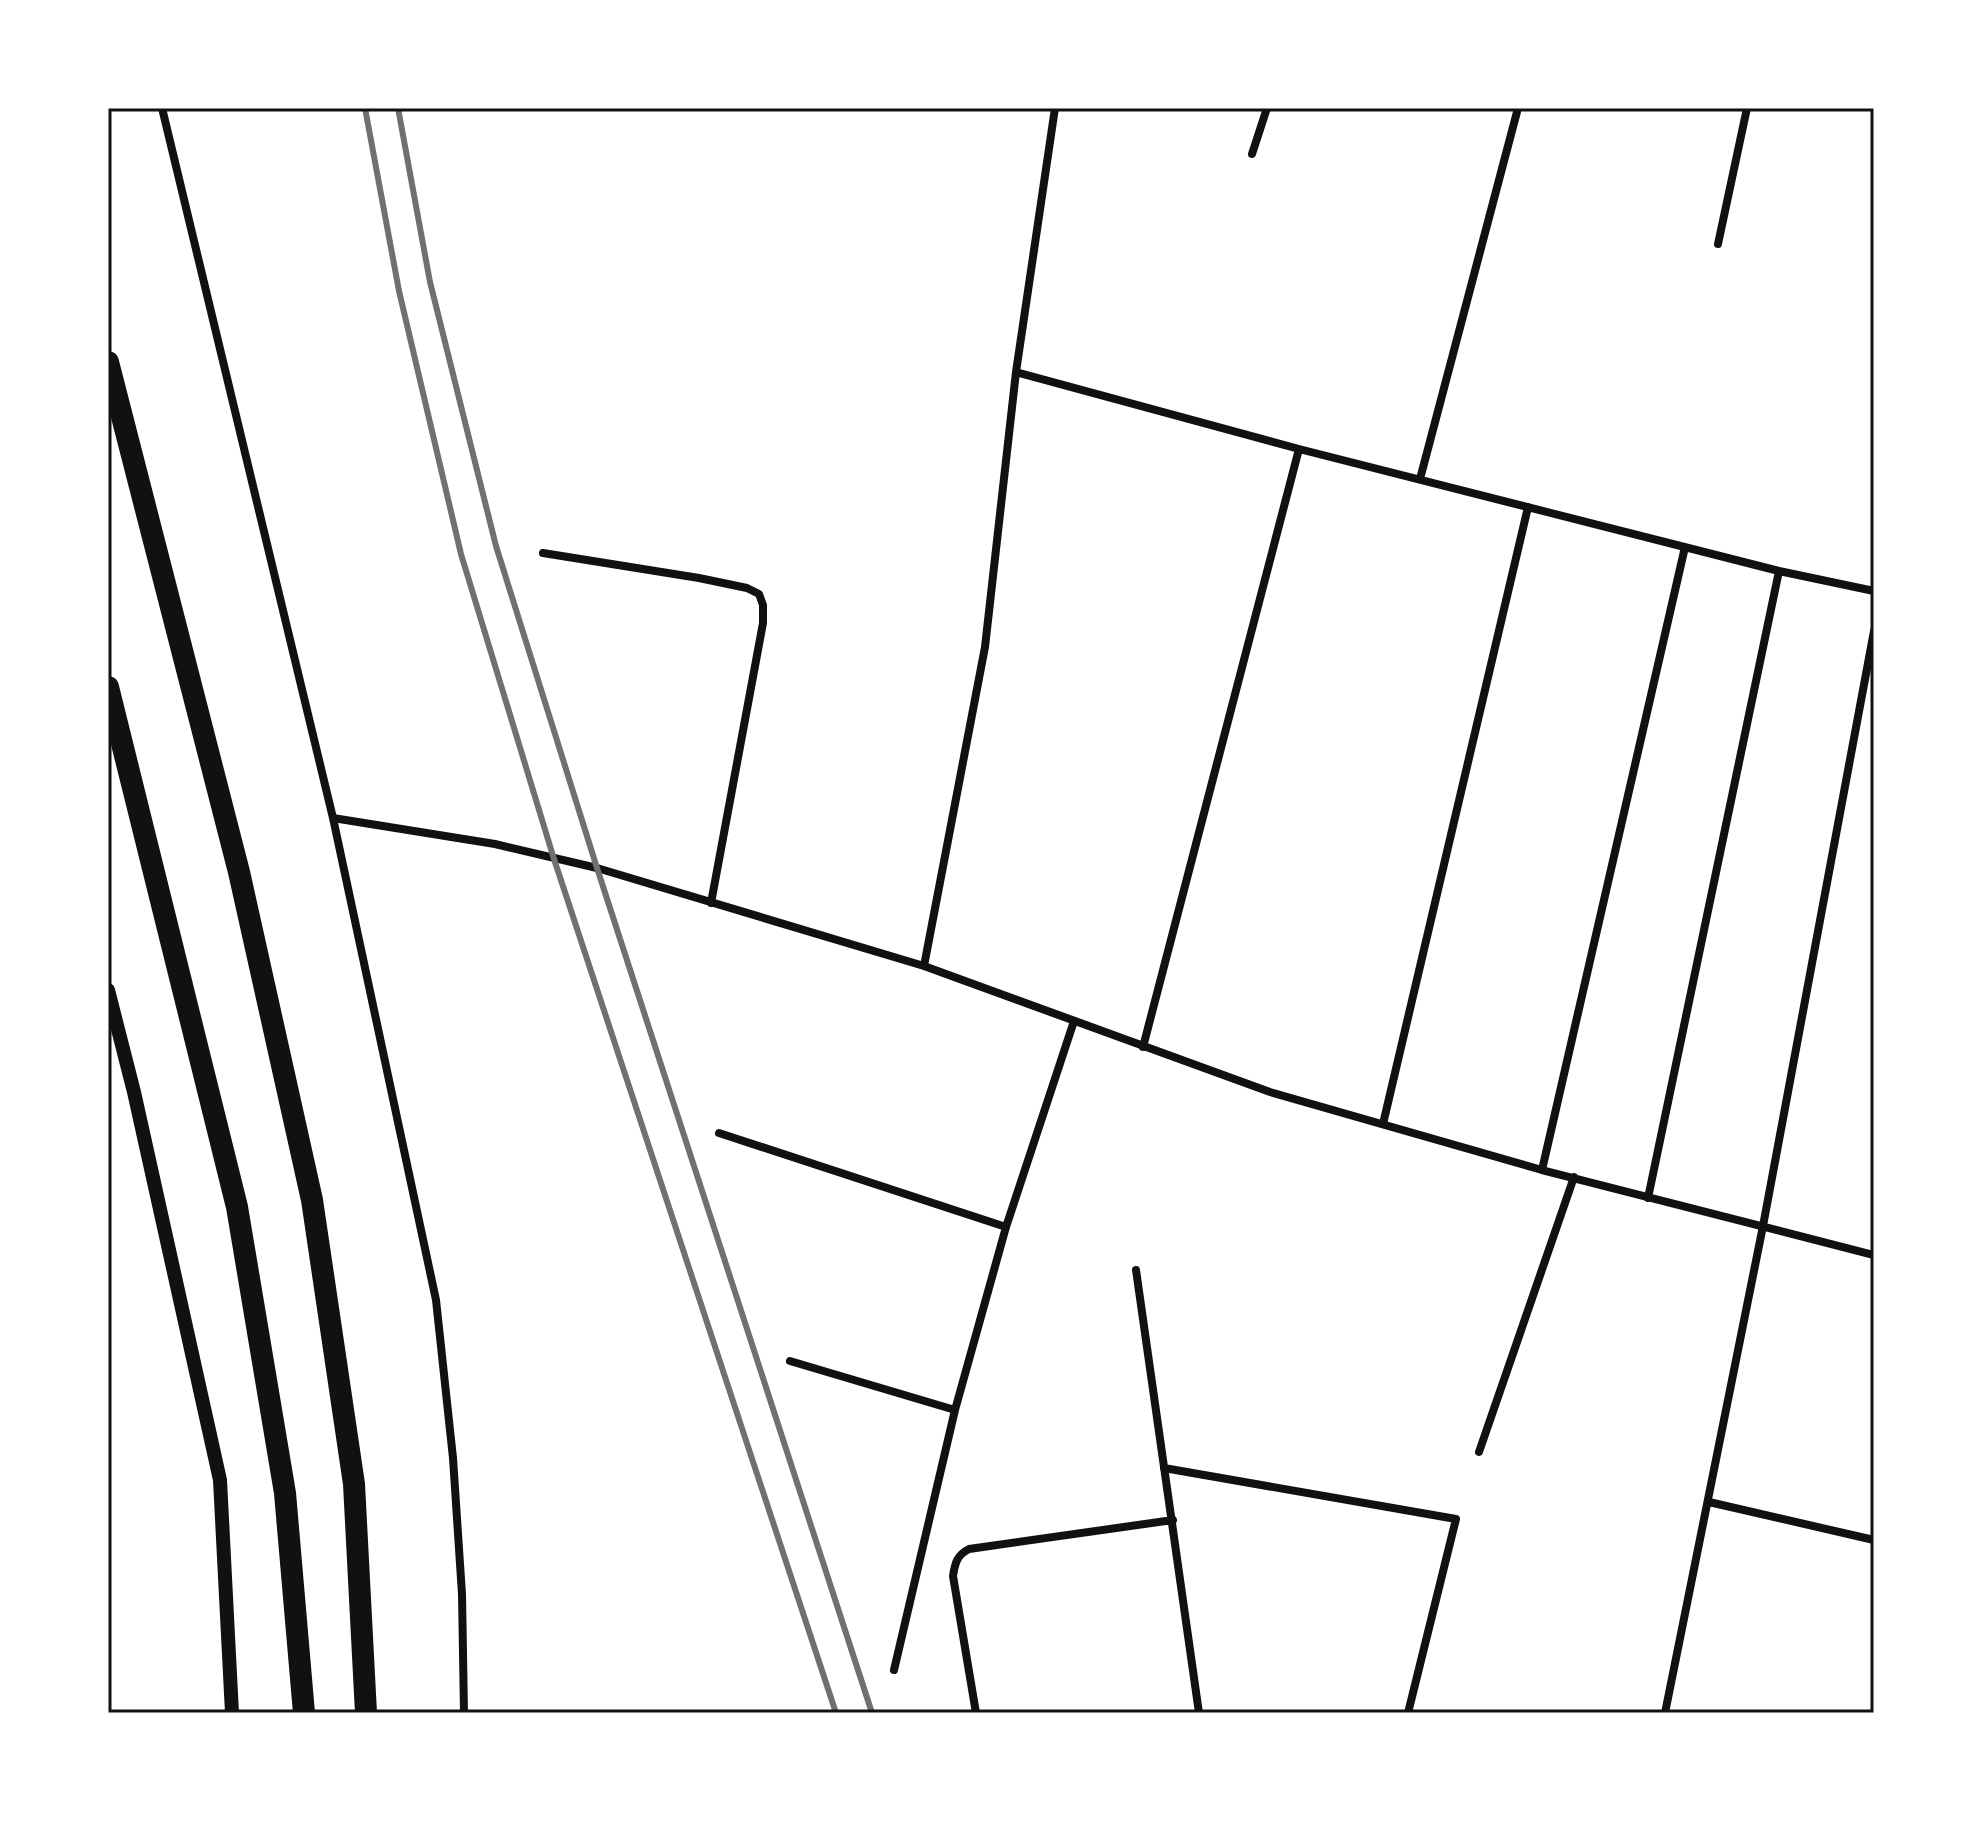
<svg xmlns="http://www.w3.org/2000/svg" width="1982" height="1821" font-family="Poppins,sans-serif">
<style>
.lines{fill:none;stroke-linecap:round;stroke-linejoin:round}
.minor{stroke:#111;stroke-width:8}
.tertiary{stroke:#111;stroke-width:14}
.trunk{stroke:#111;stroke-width:22}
.rail{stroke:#707070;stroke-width:6}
.neatline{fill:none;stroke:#111;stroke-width:3}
</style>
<rect width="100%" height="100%" fill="#fff"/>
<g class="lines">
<!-- minor -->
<path class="minor" d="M162,108l171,710 103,482 17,158 9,136 2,119
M1252,154l15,-46
M1718,244l29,-136
M1016,372l283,77 480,122 95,20
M1420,479l98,-371
M543,553l156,25 48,10 12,6 4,11v18l-52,280
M333,818l162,26 102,24 327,98 346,126 272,78 332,85
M924,966l61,-319 31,-275 39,-264
M1143,1047l156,-598
M1383,1124l145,-617
M719,1133l287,94
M1542,1170l143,-623
M1648,1198l131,-627
M1136,1270l63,443
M790,1361l165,49
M1479,1452l95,-275
M1164,1468l292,51 -48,194
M1709,1502l165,38
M894,1670l61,-260 51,-183 68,-206
M976,1713l-23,-137c2,-13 4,-21 16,-27l204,-29
M1665,1713l98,-487 111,-595"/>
<!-- tertiary -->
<path class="tertiary" d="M108,990l26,102 86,388 12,233"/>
<!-- trunk -->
<path class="trunk" d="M108,362l131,510 73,328 42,284 12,229
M108,687l129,520 48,286 19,220"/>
<!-- rail -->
<path class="rail" d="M365,108l34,183 62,263 93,305 282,854
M398,108l32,174 66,264 101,322 275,845"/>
</g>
<!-- border -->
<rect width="1982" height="1821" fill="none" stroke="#ffffff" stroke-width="220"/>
<rect x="110" y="110" width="1762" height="1601" class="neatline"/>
</svg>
